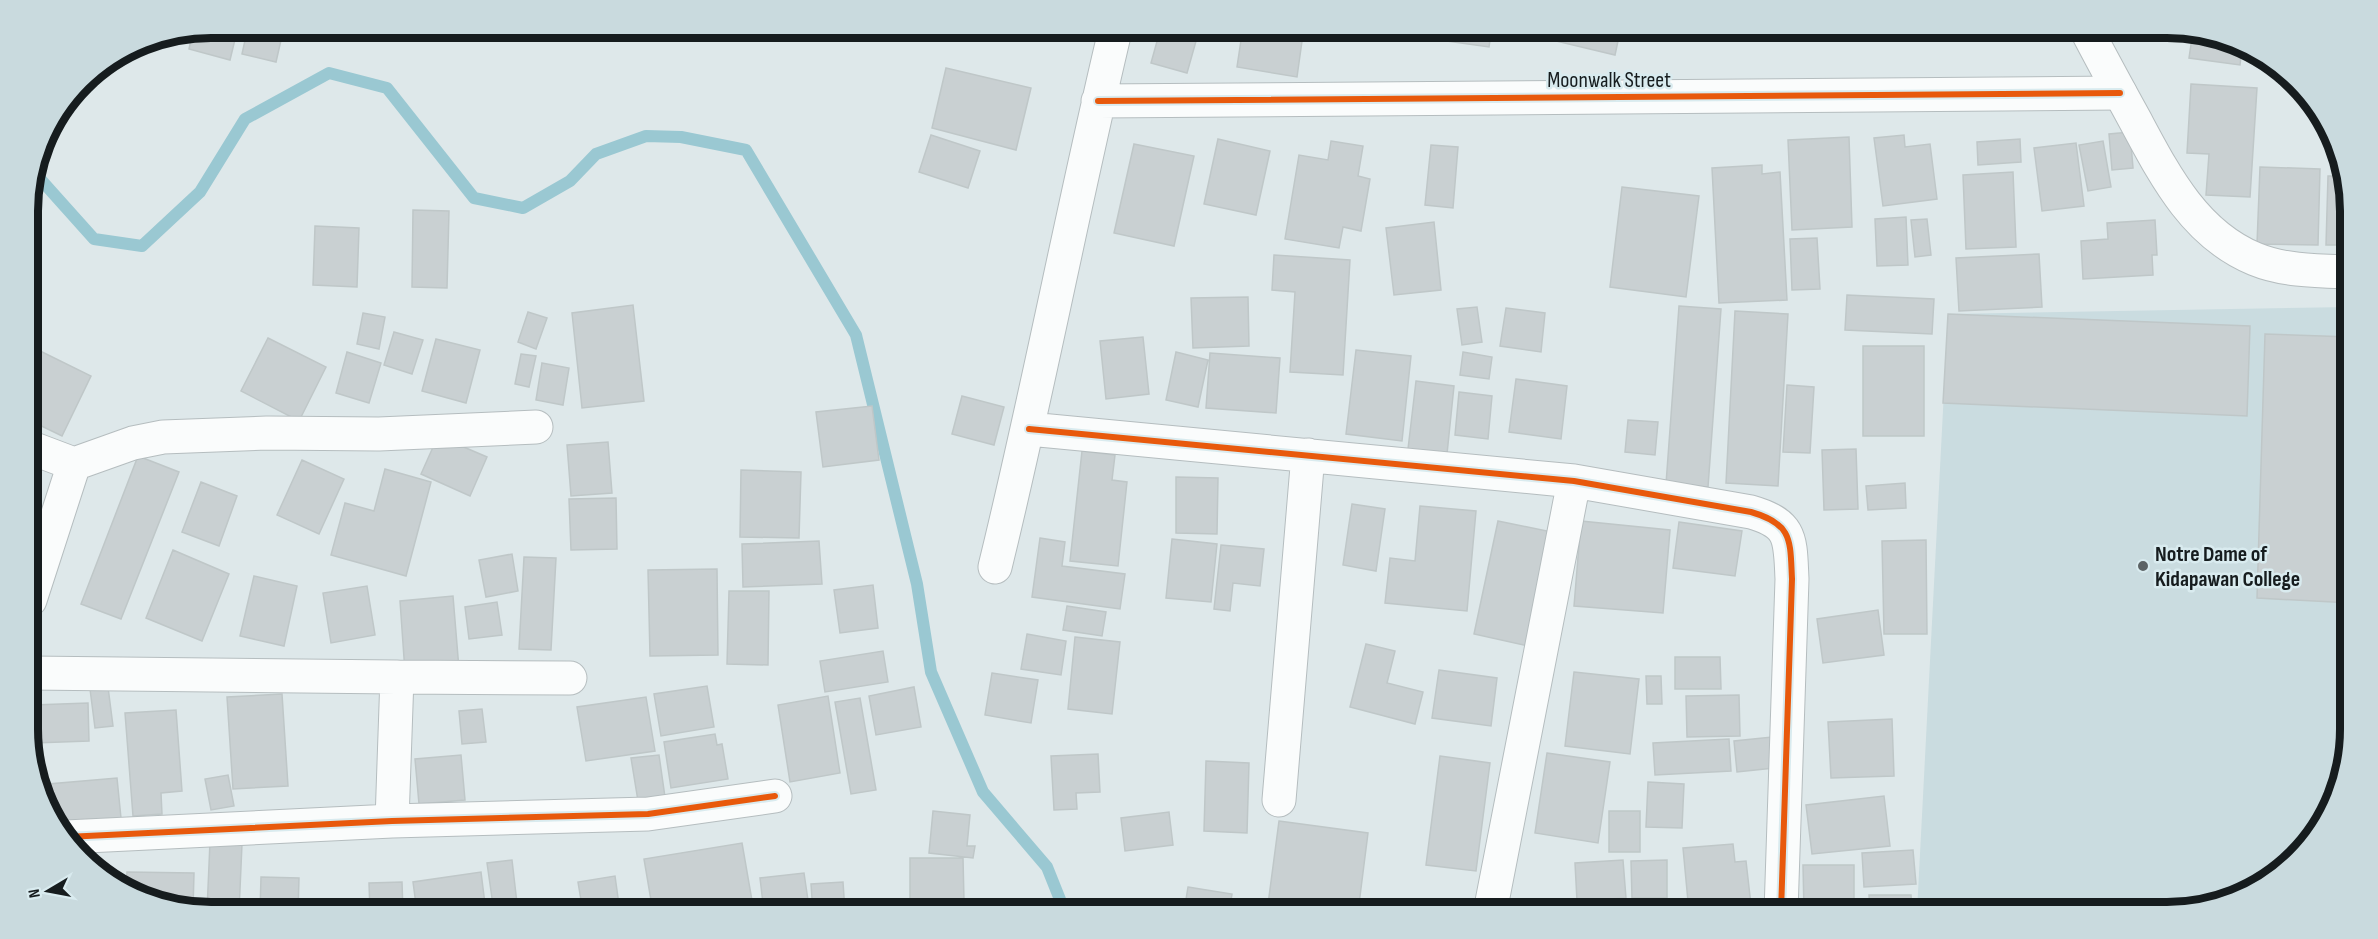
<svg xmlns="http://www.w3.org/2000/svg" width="2378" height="939" font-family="'Sofia Sans Condensed',sans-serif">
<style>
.built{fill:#cadce0}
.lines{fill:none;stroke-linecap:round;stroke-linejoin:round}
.stream{stroke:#9ac8d2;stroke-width:12}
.building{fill:#c9d0d2;stroke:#bfc7c8;stroke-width:1.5}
.minor-casing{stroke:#b5bdbf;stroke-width:35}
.tertiary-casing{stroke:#b5bdbf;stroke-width:35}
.minor{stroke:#fafcfc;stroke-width:33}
.tertiary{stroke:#fafcfc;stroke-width:33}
.cycleway-casing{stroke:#d9ebef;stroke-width:10}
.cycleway{stroke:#e8590c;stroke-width:6}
.poi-dot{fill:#5c6365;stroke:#d9ebef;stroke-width:2}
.labels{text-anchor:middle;stroke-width:5;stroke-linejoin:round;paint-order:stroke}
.street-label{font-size:22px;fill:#161c1e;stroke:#d9ebef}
.poi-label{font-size:22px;font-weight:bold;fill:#161c1e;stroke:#d9ebef;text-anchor:start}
.rim{fill:none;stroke:#161c1e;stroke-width:8}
</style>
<rect width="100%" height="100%" fill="#dee8ea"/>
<!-- built -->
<path class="built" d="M2350,307l1,422 -10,59 -28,52 -34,34 -52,28 -48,10h-262l31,-598z"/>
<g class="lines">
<!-- stream -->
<path class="stream" d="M34,172l60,67 48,7 58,-54 45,-73 84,-46 58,15 87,110 49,10 47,-27 26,-27 50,-18 35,1 65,13 110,185 61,249 14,88 52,120 64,75 18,45"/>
</g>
<!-- building -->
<path class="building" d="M210,27h28l-8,33 -41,-11 4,-19z
M248,27h36l-8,35 -34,-8z
M1022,27h35l-2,8z
M1161,27h39l-13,46 -36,-10z
M1243,27h61l-7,50 -60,-10z
M1359,27h44v6l-44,-2z
M1434,27h58l-3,20 -56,-8z
M1560,27h61l-6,28 -59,-14z
M1642,27h49l-3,11z
M1711,27h45l-1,7z
M1938,27h92l-1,12 -92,-3z
M2193,31l34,6 15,10 -2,18 -51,-7z
M946,68l85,20 -15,62 -84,-22z
M2191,84l66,4 -7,109 -44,-2 3,-41 -22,-1z
M2130,132l3,36 -21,2 -3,-36z
M931,135l49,16 -12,37 -49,-16z
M1904,135l1,12 25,-3 7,55 -54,7 -9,-68z
M1849,137l3,90 -60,3 -4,-90z
M1218,139l52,12 -14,64 -52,-11z
M2020,139l1,23 -43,3 -1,-23z
M1331,141l32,5 -5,30 12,3 -9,52 -18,-4 -4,21 -54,-9 14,-84 29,5z
M2103,141l8,46 -23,4 -9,-46z
M2076,143l8,63 -42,5 -8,-63z
M1134,144l60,12 -20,90 -60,-13z
M1431,145l27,2 -5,61 -28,-3z
M1762,165v9l18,-2 7,128 -68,3 -7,-135z
M2260,167l60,2 -2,76 -61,-1z
M2013,172l3,75 -50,2 -3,-74z
M2328,176h19l2,10 1,59h-24z
M1622,187l77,9 -13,101 -76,-10z
M413,210l36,1 -2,77 -35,-1z
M1906,217l2,48 -31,1 -2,-47z
M1927,219l4,36 -16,2 -4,-37z
M2155,220l2,35h-5l1,20 -70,4 -2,-38 27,-2 -1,-16z
M1434,222l7,68 -47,5 -8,-67z
M315,226l44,2 -2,59 -44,-2z
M1817,238l3,51 -28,1 -2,-51z
M2039,254l3,53 -83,4 -3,-53z
M1274,255l76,5 -7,115 -53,-3 5,-80 -23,-2z
M1847,295l87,4 -2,35 -87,-4z
M1248,297l1,49 -56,2 -2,-50z
M633,305l11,96 -62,7 -10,-95z
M1679,306l42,3 -13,178 -42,-3z
M1477,307l5,35 -20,3 -5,-36z
M1506,308l39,5 -4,39 -41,-6z
M1735,311l53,3 -10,172 -52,-3z
M528,312l19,6 -11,31 -18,-7z
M363,313l22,4 -6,32 -22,-5z
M1948,314l302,12 -3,90 -304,-13z
M394,332l29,8 -11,34 -28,-9z
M2265,334l85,3 1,266 -94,-5z
M1143,337l6,57 -43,5 -6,-58z
M268,338l58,29 -27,54 -58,-30z
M436,339l44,11 -14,53 -44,-12z
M28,345l63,31 -29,60 -33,-16z
M1863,346h61v90h-61z
M1356,350l55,6 -9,85 -56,-7z
M347,352l34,11 -12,40 -33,-10z
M1176,352l32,8 -10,47 -32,-7z
M1463,352l29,5 -3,22 -29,-4z
M1210,353l70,5 -4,55 -70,-5z
M521,354l15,2 -7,31 -14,-3z
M542,363l27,5 -6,37 -27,-5z
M1516,379l51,7 -6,53 -52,-7z
M1416,381l38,5 -7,68 -39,-5z
M1787,385l27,2 -4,66 -27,-1z
M1459,392l33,4 -4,43 -33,-4z
M962,396l42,11 -10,38 -42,-11z
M872,406l7,54 -56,7 -7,-55z
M1628,420l30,2 -3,33 -30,-3z
M438,436l49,21 -17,39 -49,-22z
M608,442l4,51 -41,3 -4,-51z
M1856,449l2,60 -34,1 -2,-60z
M1082,451l33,4 -3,25 15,2 -9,84 -48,-5z
M138,456l41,16 -58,147 -40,-15z
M302,460l42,19 -25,55 -42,-19z
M385,469l46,13 -25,94 -75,-21 14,-52 29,8z
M741,470l60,2 -2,66 -59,-1z
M1176,477l42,1 -1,56 -41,-1z
M201,482l36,14 -18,50 -37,-14z
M1905,483l1,25 -38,2 -2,-24z
M616,498l1,51 -46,1 -2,-51z
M1352,504l33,5 -9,62 -33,-6z
M1420,506l56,5 -9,100 -82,-8 5,-45 25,3z
M1498,521l54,11 -24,114 -54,-12z
M1581,521l89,9 -7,83 -89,-7z
M1679,522l63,9 -7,45 -62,-8z
M1040,538l25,4 -3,24 63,8 -5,35 -88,-12z
M1172,539l45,5 -6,58 -45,-4z
M1926,540l1,94h-43l-2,-93z
M819,541l3,43 -79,3 -1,-43z
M1221,545l43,4 -4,37 -27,-3 -3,28 -16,-2z
M173,550l56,24 -27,67 -56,-23z
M512,554l6,37 -32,6 -7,-37z
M524,557l32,1 -5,92 -32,-1z
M717,569l1,86 -68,1 -2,-86z
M254,576l43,10 -13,60 -44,-10z
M873,585l5,43 -38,5 -6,-43z
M367,586l8,49 -44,8 -8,-50z
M729,591h40l-1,74 -41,-1z
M453,596l6,73 -54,3 -5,-71z
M497,602l5,33 -33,4 -4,-32z
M1067,606l39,6 -4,24 -39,-6z
M1878,610l6,45 -61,8 -6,-44z
M1027,634l39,7 -5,34 -40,-6z
M1075,637l45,5 -8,72 -44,-5z
M1366,644l29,7 -8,32 36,9 -8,32 -65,-17z
M883,651l5,31 -63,10 -5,-31z
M1675,657h45l1,32h-46z
M1439,670l58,8 -6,48 -59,-8z
M1574,672l65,7 -9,75 -65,-8z
M992,673l46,7 -7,43 -46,-8z
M1646,676h15l1,28h-15z
M707,686l7,41 -53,9 -7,-42z
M108,687l5,39 -18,2 -5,-39z
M914,687l7,40 -45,8 -7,-39z
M282,694l6,92 -55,3 -6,-92z
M1739,695l1,41 -53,1 -1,-41z
M828,696l12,77 -50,9 -12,-77z
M646,697l9,54 -69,10 -9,-54z
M860,698l16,92 -25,4 -16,-92z
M88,703l1,38 -55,2 -1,-38z
M482,709l4,33 -24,2 -3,-33z
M176,710l6,81 -21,2 1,21 -29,2 -8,-103z
M1892,719l2,57 -63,2 -3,-56z
M715,734l2,11 5,-1 6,35 -57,9 -7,-46z
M1772,737l2,31 -37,4 -3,-31z
M1729,739l2,32 -76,4 -2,-32z
M1547,753l63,9 -12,81 -63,-10z
M1098,754l2,38 -24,1 1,16 -23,1 -3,-54z
M461,755l4,45 -46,4 -4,-45z
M659,755l6,42 -27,4 -7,-43z
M1440,756l50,7 -14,108 -50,-6z
M1206,761l43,2 -2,70 -43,-2z
M228,775l6,31 -23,4 -6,-31z
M117,778l4,40 -61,6 -11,-22 -1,-18z
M1648,782l36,2 -2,44 -36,-1z
M1884,796l6,50 -78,8 -6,-49z
M933,811l37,4 -3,31h8l-2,12 -44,-5z
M1609,811h31v41h-31z
M1169,812l4,33 -48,6 -4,-33z
M1279,821l89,12 -10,79h-91z
M210,842l32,2 -3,68 -32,-1z
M742,843l12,69h-101l-9,-53z
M1733,844l2,18 11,-1 5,44 -12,1v6h-50l-6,-64z
M1913,850l3,34 -52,3 -2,-34z
M910,858h53l1,43h-54z
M512,860l6,52h-24l-7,-49z
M1623,860l3,38 -49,3 -2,-38z
M1667,860v38h-35l-1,-37z
M1803,865h51v47h-50z
M127,872l67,1 -1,36 -42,-7 -25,-16z
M481,872l5,40h-69l-4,-30z
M804,873l5,34 -45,5 -4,-34z
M615,876l5,36h-37l-5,-30z
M261,877l38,1 -1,34h-38z
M402,882l1,30h-33l-1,-29z
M843,882l2,30h-32l-2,-28z
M1188,887l44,7 -3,18h-45z
M1869,895h42l1,17h-42z
M1425,906l40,6h-41z
M957,907v5h-42v-1z
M1634,909v3h-40v-1z"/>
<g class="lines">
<!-- minor casing -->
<g class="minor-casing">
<path id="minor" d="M1098,101l1022,-8
M1029,429l545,52 177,31c42,12 39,28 41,67l-11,333
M29,447l45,17 59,-21 30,-6 104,-4 112,1 157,-7
M995,567c44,-179 78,-361 121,-540
M30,600l44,-136
M30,673l367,4 -5,144
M397,677l173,1
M1279,800l29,-345
M66,837l326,-16 256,-7 127,-18
M1490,912l84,-431"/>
</g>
<!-- tertiary casing -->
<g class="tertiary-casing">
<path id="tertiary" d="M2085,27c16,31 33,62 50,93 29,54 59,114 120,139 29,12 63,12 95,13"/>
</g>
<!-- minor -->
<use href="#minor" class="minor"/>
<!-- tertiary -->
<use href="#tertiary" class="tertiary"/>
<!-- cycleway casing -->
<g class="cycleway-casing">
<path id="cycleway" d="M1098,101l1022,-8
M1029,429l545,52 177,31c42,12 39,28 41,67l-11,333
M66,837l326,-16 256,-7 127,-18"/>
</g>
<!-- cycleway -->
<use href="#cycleway" class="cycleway"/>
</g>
<!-- markers -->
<circle class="poi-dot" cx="2143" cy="566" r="6"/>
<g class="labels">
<!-- street labels -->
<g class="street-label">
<text x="1609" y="87">Moonwalk Street</text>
</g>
<!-- poi labels -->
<g class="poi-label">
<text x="2155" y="561">Notre Dame of<tspan x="2155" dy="25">Kidapawan College</tspan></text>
</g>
</g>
<!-- crop -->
<path d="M0 0H2378V939H0ZM211 38H2167A173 173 0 0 1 2340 211V729A173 173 0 0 1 2167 902H211A173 173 0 0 1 38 729V211A173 173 0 0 1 211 38Z" fill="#c9dade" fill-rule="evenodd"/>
<path class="rim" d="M211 38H2167A173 173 0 0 1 2340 211V729A173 173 0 0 1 2167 902H211A173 173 0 0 1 38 729V211A173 173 0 0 1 211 38Z"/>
<!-- north arrow -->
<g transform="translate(48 891) rotate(260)" stroke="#d9ebef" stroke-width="4.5" paint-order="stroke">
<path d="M0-4.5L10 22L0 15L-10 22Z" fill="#161c1e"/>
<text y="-9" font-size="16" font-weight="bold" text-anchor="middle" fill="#161c1e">N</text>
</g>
</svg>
